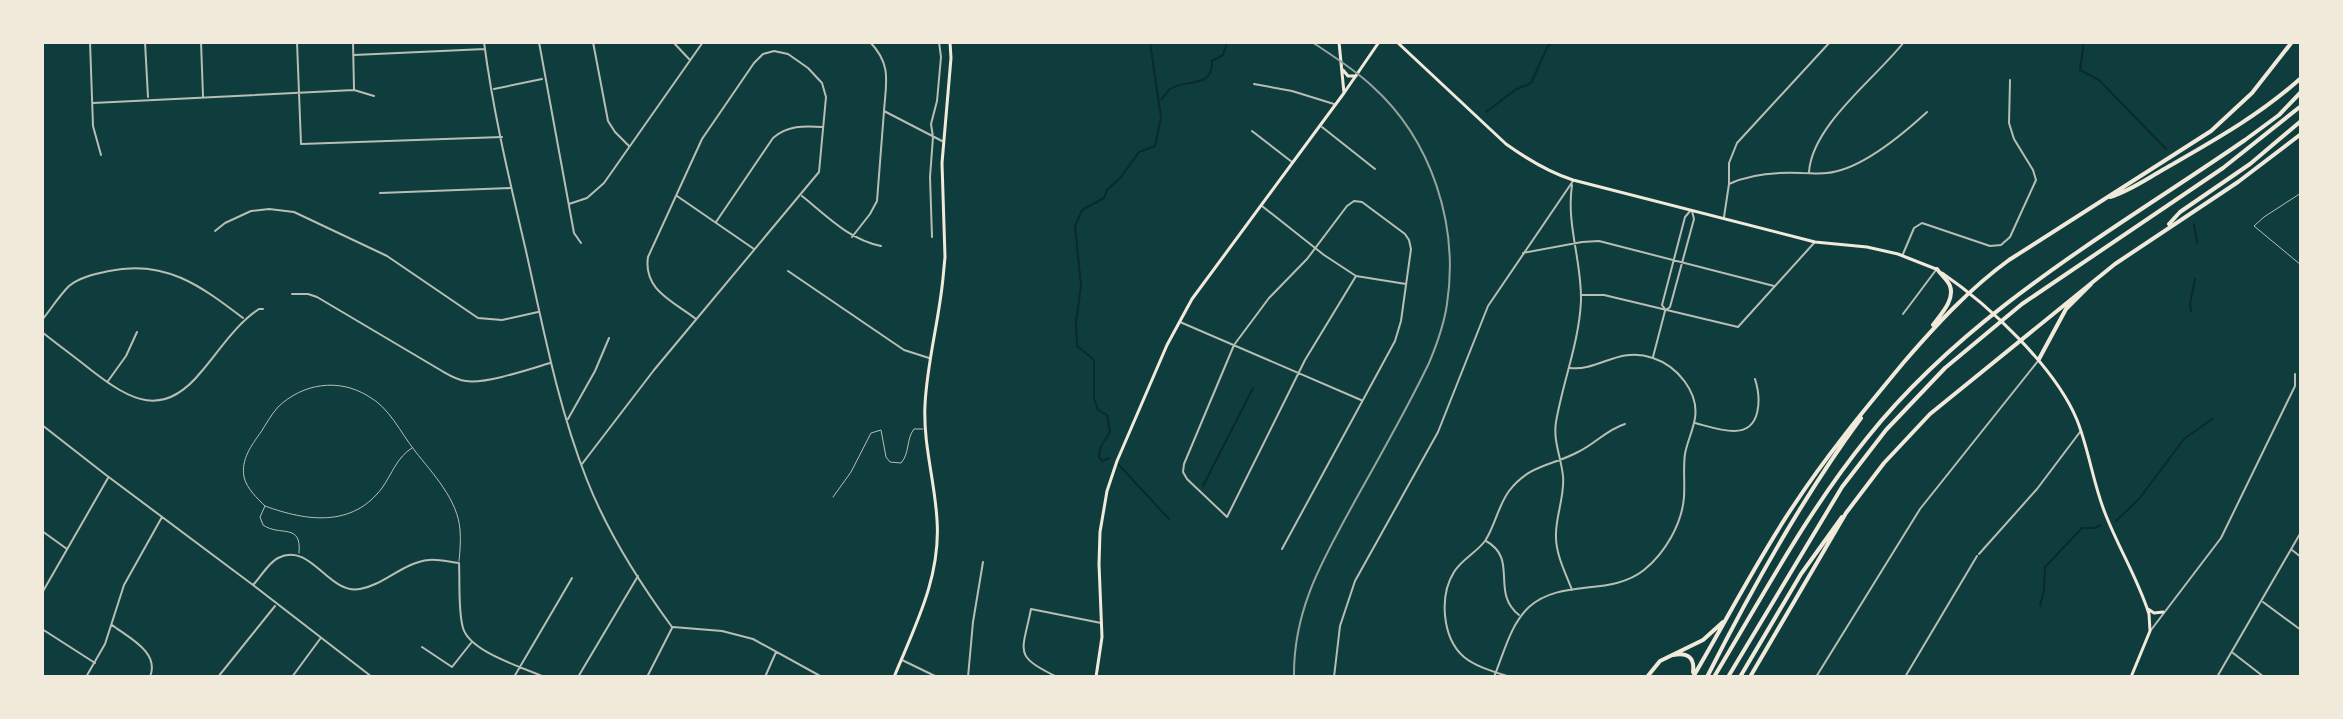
<svg xmlns="http://www.w3.org/2000/svg" width="2343" height="719" viewBox="0 0 2343 719" font-family="'Titillium Web',sans-serif">
	<style>
		.lines { fill: none; stroke-linecap: round; stroke-linejoin: round }
		.stream { stroke: #0a2a2b; stroke-width: 2 }
		.service { stroke: #b8beb3; stroke-width: 1 }
		.minor { stroke: #b8beb3; stroke-width: 2 }
		.secondary { stroke: #f1e9da; stroke-width: 3 }
		.primary { stroke: #f1e9da; stroke-width: 3 }
		.motorway { stroke: #f1e9da; stroke-width: 4 }
		.rail { stroke: #97a49c; stroke-width: 2 }
	</style>
	<rect width="100%" height="100%" fill="#0f3d3e"/>
	<g class="lines">
		<path class="stream" d="M2084,42L2080,70L2099,80L2166,149
			M1161,100C1164,96 1167,92 1170,89C1186,78 1213,90 1212,61L1223,55L1227,42
			M1486,112L1515,90L1531,83L1548,46L1553,42
			M2194,224L2197,243
			M2191,311L2190,304L2195,279
			M1109,458L1102,461L1099,457L1100,448L1110,432L1107,415L1098,410L1094,398V360L1077,346L1076,322L1081,286L1075,226L1082,210L1104,198L1107,190L1121,177L1139,152L1155,146L1161,118L1150,42
			M1119,465L1169,519
			M1203,486L1253,388
			M2116,521L2139,499L2184,439L2212,419
			M2040,606L2044,590L2045,567L2082,528H2094L2101,525"/>
		<path class="service" d="M2301,193L2264,217L2254,226L2301,265
			M833,497L851,472L871,433L881,430L886,457L890,462L901,463C910,453 906,439 914,429H923
			M265,506C257,498 247,489 244,477C241,459 251,446 261,432C266,424 271,415 278,407C303,383 339,378 368,396C390,408 400,432 415,451C433,474 458,500 460,530C461,540 460,551 459,561
			M299,553C302,522 280,537 263,525L260,517L265,506C306,521 352,528 382,488C392,474 397,457 412,448"/>
		<path class="minor" d="M90,42L93,126L101,155
			M145,42L148,97
			M201,42L203,96
			M297,42L301,144L502,137
			M353,42L354,89
			M484,42C493,112 510,182 526,251C543,327 558,407 587,480C607,531 639,582 672,627
			M539,42L574,233L581,243
			M593,42L608,121L615,132L629,146
			M673,42L689,59
			M870,42C892,65 886,82 884,111L942,141
			M354,55L485,49
			M1254,84L1292,91L1334,104
			M494,89L542,79
			M93,103L354,90L374,96
			M1322,127L1375,169
			M1252,131L1292,162
			M1809,172C1812,125 1876,78 1904,42
			M1729,184C1750,174 1779,172 1802,173C1810,173 1819,174 1827,173C1861,170 1902,135 1927,112
			M380,193L511,188
			M677,196L754,249
			M802,196C827,216 848,239 881,246
			M569,204L587,198L604,183L703,42
			M1262,206L1324,255L1356,276L1406,284
			M1724,217L1729,184V163L1737,143L1830,42
			M716,222L773,138C788,125 804,126 823,127
			M215,231L225,223L251,211L269,209L294,212L387,256L478,318L502,320L538,312
			M852,237L870,214L877,201L884,111
			M932,237L930,177L933,137L931,124L937,101L941,57L939,42
			M1523,253L1582,242L1599,241L1774,286
			M1903,254L1914,228L1922,223L1990,246L2001,245L2010,237L2036,180L2033,170L2014,139L2009,123L2010,80
			M788,271L904,350L929,358
			M292,294H308L317,297L442,371C449,375 457,380 466,381C486,384 530,369 550,363
			M1582,295H1604L1738,327L1814,243
			M1665,309L1662,305L1685,217L1691,210
			M1903,314L1936,270
			M42,320C51,309 59,296 69,286C80,277 95,274 109,271C165,259 201,286 243,318
			M1180,322L1361,400
			M42,332C58,345 75,357 91,370C131,401 163,419 201,372C219,351 236,324 259,309H263
			M1653,357L1665,311L1670,307L1694,219L1692,211
			M108,381L126,356L137,332
			M568,419L595,371L609,338
			M1695,423C1707,426 1721,431 1734,431C1762,431 1761,398 1755,379
			M42,425L106,475L253,585C261,577 268,563 278,558C311,541 328,595 360,589C384,585 404,562 429,560C439,559 449,562 459,563C460,582 458,611 463,628C470,652 522,667 544,677
			M582,464L654,370L819,172L826,97L822,83L808,68L788,54L774,51L763,54L754,63L702,139L648,257C643,290 673,301 696,319
			M42,531L67,549
			M1486,541C1519,559 1490,592 1519,615
			M1282,549L1395,341L1401,321L1411,249L1409,240L1405,234L1362,202L1354,201L1347,206L1307,259L1269,298L1234,345L1184,464L1183,472L1187,479L1227,517L1305,360L1356,276
			M2292,550L2301,557
			M1979,554L2037,489L2080,432
			M253,585L372,677
			M1572,590C1566,574 1556,555 1556,537C1555,517 1565,497 1563,476C1561,457 1553,441 1556,422C1563,381 1579,343 1581,301C1582,261 1566,225 1572,185
			M42,593L108,478
			M2263,602L2301,630
			M112,625C129,638 160,652 150,677
			M673,627L722,631L753,639L822,677
			M42,629L95,663
			M2151,630L2221,538L2295,386V374
			M422,647L452,667L471,643
			M2233,653L2264,677
			M902,660L937,677
			M86,677L105,644L124,585L162,517
			M218,677L275,606
			M292,677L320,639
			M514,677L572,578
			M578,677L638,576
			M647,677L672,628
			M765,677L776,652
			M968,677L973,622L983,562
			M1057,677C1013,655 1022,654 1031,609L1101,623
			M1334,677L1340,626L1355,581L1438,432L1488,306L1573,181
			M1494,677C1504,653 1510,625 1529,607C1561,578 1610,597 1644,570C1665,553 1682,524 1684,497C1685,482 1683,468 1685,454C1687,442 1693,431 1695,418C1699,392 1677,366 1653,358C1618,346 1600,371 1570,368
			M1510,677C1495,672 1476,667 1464,657C1442,638 1439,596 1454,572C1462,559 1476,553 1485,541C1495,526 1498,506 1509,491C1530,464 1552,466 1578,452C1595,444 1606,430 1625,424
			M1816,677L1920,509L2038,361
			M1905,677L1977,556
			M2217,677L2301,532"/>
		<path class="secondary" d="M1397,42L1506,144C1527,159 1548,172 1573,180L1815,242L1867,247L1898,254L1936,269
			M1343,70L1348,76H1356
			M1344,93L1379,42
			M1942,273C1989,305 2055,367 2077,420C2089,450 2093,483 2105,513C2118,547 2138,579 2149,614L2150,631L2131,677
			M2148,609L2154,613L2163,612
			M1096,677L1102,637L1099,564L1100,532L1107,491L1117,461L1167,345L1192,299L1344,93L1339,42"/>
		<path class="primary" d="M894,677C915,626 941,577 937,520C935,482 923,444 925,405C927,362 939,321 943,278L945,257L942,163L951,58L950,42"/>
		<path class="motorway" d="M2110,197C2130,191 2148,178 2166,168C2213,141 2260,115 2301,78
			M2169,224L2180,212L2250,164L2301,121
			M1933,325C1941,314 1955,300 1950,286C1948,280 1941,275 1937,269
			M2039,359L2066,309L2091,284
			M1673,655C1687,652 1695,657 1693,672
			M1647,677L1660,661L1703,640L1723,622
			M1693,677C1726,621 1756,562 1792,508C1826,456 1865,409 1904,362C1936,325 1969,289 2009,260L2211,131L2252,93L2292,42
			M1707,677C1752,588 1802,498 1861,418
			M1714,677C1763,596 1807,512 1867,438C1969,310 2113,231 2245,140L2279,115L2301,92
			M1728,677L1842,487L1886,430L1945,368L2022,304L2223,168L2301,106
			M1740,677L1801,574L1842,517
			M1750,677L1846,513L1884,463L1930,414L2115,264L2238,182L2301,134"/>
		<path class="rail" d="M1294,677C1293,608 1324,558 1356,499C1381,454 1407,409 1429,363C1437,344 1444,325 1447,304C1459,225 1432,140 1372,86C1354,69 1333,56 1312,42"/>
	</g>
	<rect width="2343" height="719" fill="none" stroke="#f1e9da" stroke-width="88"/>
</svg>
